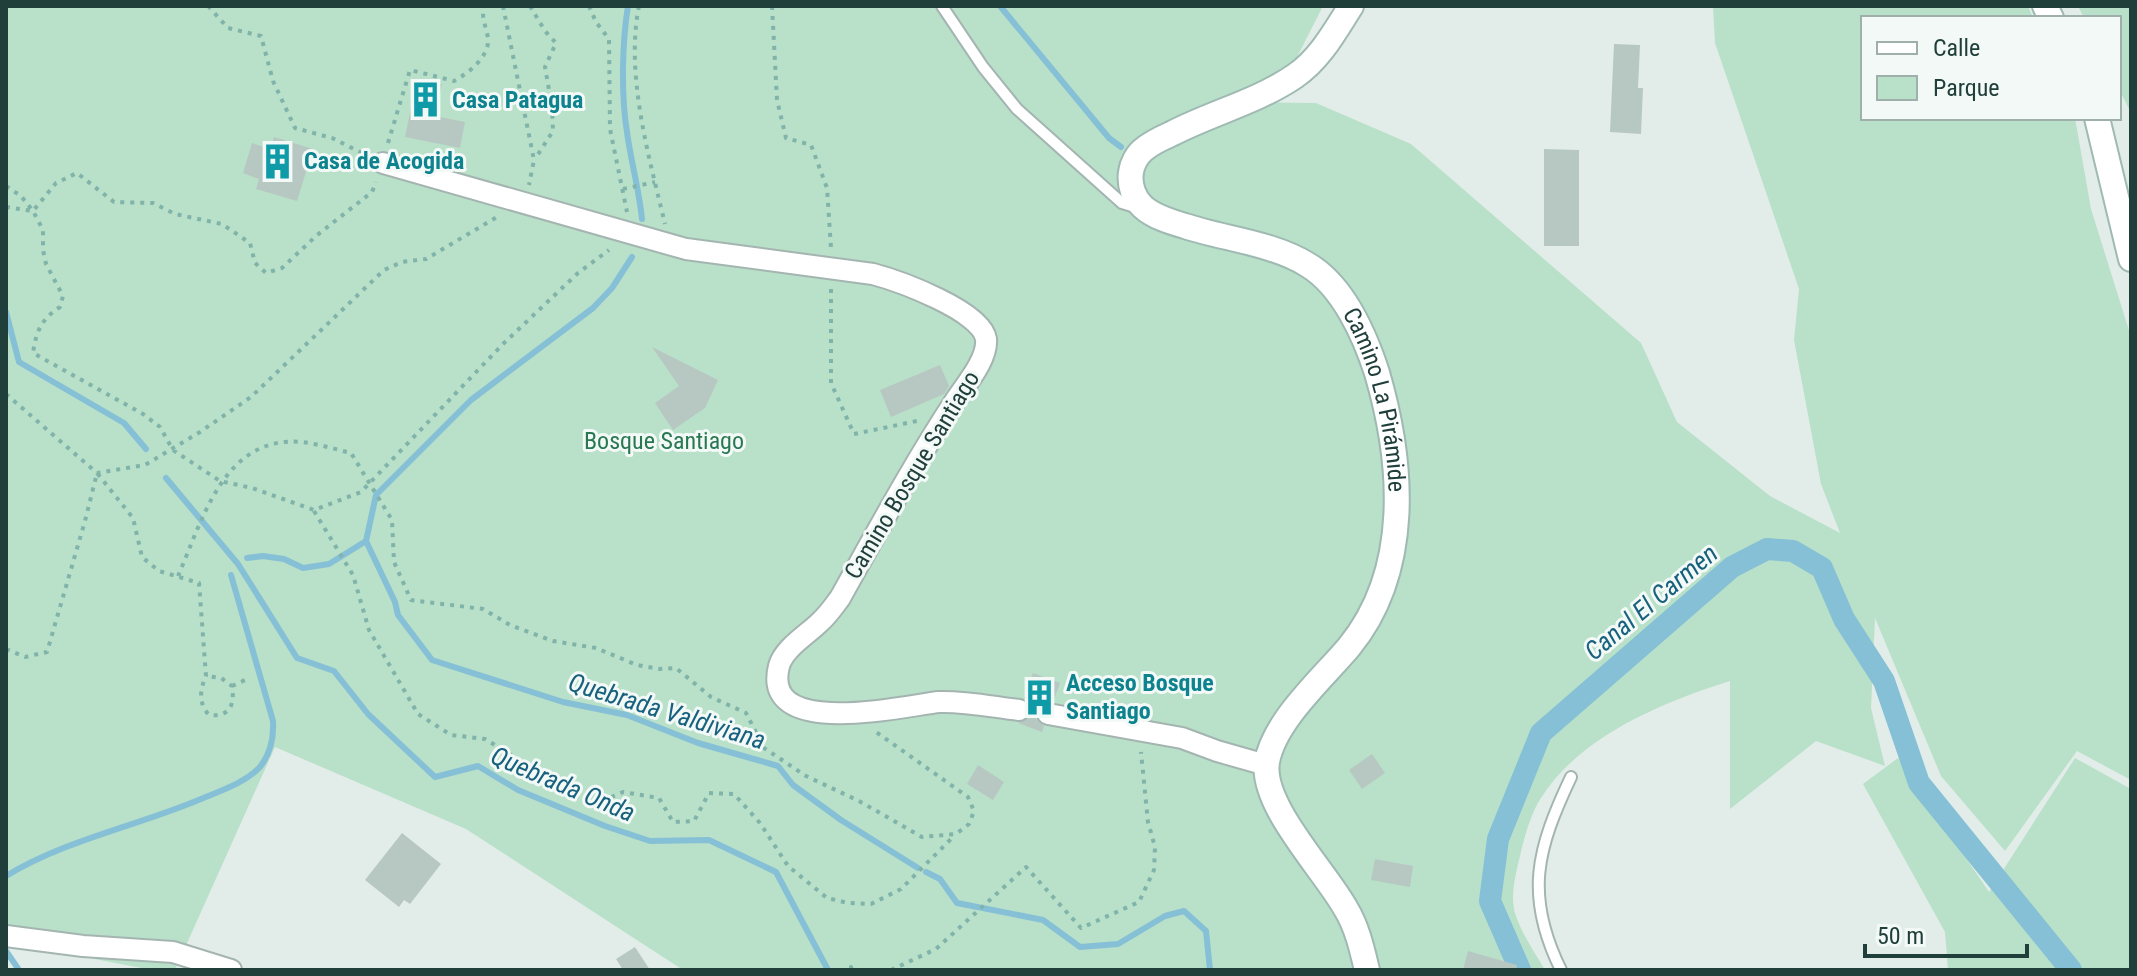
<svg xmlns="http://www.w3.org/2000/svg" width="2137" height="976" viewBox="0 0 2137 976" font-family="'Roboto Condensed',sans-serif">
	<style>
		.green { fill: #b9e0c8 }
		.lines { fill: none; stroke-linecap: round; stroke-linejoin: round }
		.stream { stroke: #86c0d6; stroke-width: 6 }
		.canal { stroke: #86c0d6; stroke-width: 22 }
		.building { fill: #b7c8c3 }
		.lane-casing { stroke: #a4b5b1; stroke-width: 14 }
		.street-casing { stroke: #a4b5b1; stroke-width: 24 }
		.secondary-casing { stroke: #9fb9b3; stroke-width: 28 }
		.path { stroke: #80b3a9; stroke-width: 4; stroke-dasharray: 4 6; stroke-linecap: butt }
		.lane { stroke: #fff; stroke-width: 10 }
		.street { stroke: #fff; stroke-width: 20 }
		.secondary { stroke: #fff; stroke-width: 24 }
		.labels { text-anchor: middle; stroke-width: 6; stroke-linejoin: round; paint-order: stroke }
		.culture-label { font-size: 24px; font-weight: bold; fill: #0d838f; stroke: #f3f9f7; text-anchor: start }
		.street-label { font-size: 24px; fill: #203f3b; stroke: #f3f9f7 }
		.park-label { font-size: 24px; fill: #287951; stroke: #f3f9f7 }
		.water-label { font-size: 26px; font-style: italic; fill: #17617f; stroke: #f3f9f7 }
	</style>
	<rect width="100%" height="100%" fill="#e2ede9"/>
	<path class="green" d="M6,6H1323L1293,65L1216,102L1316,103L1411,144L1641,343L1677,422L1770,496L1840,533L1821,484L1794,340L1799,289L1715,43L1713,6H2028L2033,18H1863V118H2075L2091,209L2131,337V780L2077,751L2005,851L1941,776L1875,618L1871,708L1885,766L1816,741L1730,809V681C1663,702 1580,736 1541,798C1531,813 1524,838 1520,856C1516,873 1509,898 1516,916C1522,934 1535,953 1545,970H683L466,829L275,747L175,970H152L6,942Z
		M2078,6H2131V113L2119,89V18H2084Z
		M1898,758L1989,892L2075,758L2131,789V970H1948L1945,932L1863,784Z"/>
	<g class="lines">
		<path class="stream" d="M628,6C622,43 621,95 627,132C631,162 639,189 642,219
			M1000,6L1109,138L1121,147
			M632,257L612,288L593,308L471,400L376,495L366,541L395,602L398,615L432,660L563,702L627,715L698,743L778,766L793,785L841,820L918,868
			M6,312L19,362L124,423L146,449
			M166,478L238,564L297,658L334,671L368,714L435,777L478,766L518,790L605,826L650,841L709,840L776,872L828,970
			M247,558L263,556L284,559L303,568L329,564L366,541
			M926,872L940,879L957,903L1043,920L1080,947L1118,944L1165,916L1184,911L1206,931L1210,970
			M6,876C65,840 137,826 201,799C220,791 245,783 260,767C271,753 274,738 273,721L231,575
			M6,951L19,970"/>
		<path class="canal" d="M1520,970L1490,901L1498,839L1541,733L1732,567L1767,549L1793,551L1822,568L1844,619L1884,681L1919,783L2071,970"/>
	</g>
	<path class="building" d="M1614,44L1640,45L1638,88H1643L1641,134L1610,132Z
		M417,79L442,84L435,116L465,122L460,148L405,137Z
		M274,137L313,149L297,201L256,189L259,179L243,173L252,143L270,149Z
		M1544,149L1579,150V246H1544Z
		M652,347L718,380L705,408L673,430L655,403L679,386Z
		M940,365L949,386L944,394L891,417L880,390Z
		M1033,673L1060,683L1053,702H1043L1035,711L1036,719L1044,726L1042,732L1018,723L1029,718L1032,712L1031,704L1024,698Z
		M1372,754L1385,773L1362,789L1349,770Z
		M978,765L1004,782L993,800L967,784Z
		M402,833L441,864L410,904L404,900L399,907L365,880Z
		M1375,859L1413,866L1410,887L1371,880Z
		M635,947L650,970H623L616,959Z
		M1468,951L1517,965L1516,970H1463Z"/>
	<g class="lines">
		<defs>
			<path id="lane" d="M942,6L983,67L1017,109L1122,203L1135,207
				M1561,970C1524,895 1537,849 1571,777"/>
			<path id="street" d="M383,163L686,249L873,274C899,281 982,311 986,339C988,358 968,382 957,398C914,463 878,530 840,598C834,606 828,615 820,622C807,635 784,648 779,666C760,741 907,705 939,702C965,701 993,707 1019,710
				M1048,714L1182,738L1217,751L1266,765
				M6,936L83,946L173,952L231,970"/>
			<g id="secondary">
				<path id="s1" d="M1351,6C1335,31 1320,59 1295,76C1257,102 1211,113 1171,134C1162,138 1151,143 1143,150C1137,155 1132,164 1131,172C1129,185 1134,199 1143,207C1154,217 1171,222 1185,226C1224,239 1273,243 1308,265C1343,286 1365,336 1377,373C1403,462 1412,570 1349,647C1323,678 1274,721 1267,762C1260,805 1326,872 1346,909C1357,927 1362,949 1367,970"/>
				<path d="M2045,6L2051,18"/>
				<path d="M2097,118L2131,259"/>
			</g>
		</defs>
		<use href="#lane" class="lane-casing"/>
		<use href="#street" class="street-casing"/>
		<use href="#secondary" class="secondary-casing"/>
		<path class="path" d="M208,6L228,28L261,36L273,81L295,128L332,138L366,155
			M503,6L534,160L529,185
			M530,6L545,31L556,43L545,67L552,107L553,131L535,159
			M589,6L596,22L609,39L610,129L627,212
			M639,6C625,74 649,157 665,224
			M772,6L777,100L786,138L811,145L827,188L831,248
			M388,143L410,70L454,81C469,73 490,56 488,38C486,26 481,18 484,6
			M6,186L21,196L33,211L56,183L77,173L114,202L153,203L175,214L222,224L250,243L255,263L266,273L282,268L316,236L372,192L376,182
			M623,189L655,182
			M6,207L33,211L43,230V250L46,264L63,296L60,307C41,319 36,332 33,353L143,414L160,427L173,450L220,481L252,488L314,510L361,492L503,344L578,273L609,250
			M831,289V383L854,434L917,421
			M6,394L97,473L145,465L200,432L251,397L384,270L402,262L426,259L497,217
			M314,511L353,575L369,630L418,714L451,735L485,739L526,764L556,789L593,805L623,792L659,798L673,822L694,821L709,793L734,794L760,823L788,866L827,898L848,903L871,904L901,889L954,836
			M178,576C203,519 224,435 302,442C318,444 335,449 351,453L392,520L394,562L411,600L483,609L510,625L553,641L596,648L637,665L660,669L676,668L711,697L746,713L764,748L806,776L859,801L922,837L956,834L969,824L974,811L968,797L876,732
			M6,649L25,657L47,652L85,521L97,473L133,518L142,557L159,571L199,583L206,676C200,689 198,703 209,715C230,717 235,705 232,686L221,678L206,676
			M232,686L245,680
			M852,970L851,967L856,970
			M891,970L936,949L1026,867L1081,928L1139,902L1154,870L1155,847L1148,822L1141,752"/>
		<use href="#lane" class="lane"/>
		<use href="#street" class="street"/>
		<use href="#secondary" class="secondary"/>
	</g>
	<defs>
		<symbol id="building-bare" viewBox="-9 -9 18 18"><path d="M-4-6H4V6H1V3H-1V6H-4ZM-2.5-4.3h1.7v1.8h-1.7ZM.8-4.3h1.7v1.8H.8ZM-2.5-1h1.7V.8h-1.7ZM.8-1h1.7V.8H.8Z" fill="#0f9aa8" stroke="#f3f9f7" stroke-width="2.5" paint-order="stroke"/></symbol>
	</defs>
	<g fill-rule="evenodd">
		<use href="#building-bare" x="400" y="74" width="51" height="51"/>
		<use href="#building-bare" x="252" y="136" width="51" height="51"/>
		<use href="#building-bare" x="1014" y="672" width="51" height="51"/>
	</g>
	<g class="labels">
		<g class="culture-label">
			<text x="452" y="108">Casa Patagua</text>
			<text x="304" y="169">Casa de Acogida</text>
			<text x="1066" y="691">Acceso Bosque<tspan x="1066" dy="28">Santiago</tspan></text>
		</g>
		<g class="street-label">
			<text dy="8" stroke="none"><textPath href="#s1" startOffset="656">Camino La Pirámide</textPath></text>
			<text transform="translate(912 475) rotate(-59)" y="8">Camino Bosque Santiago</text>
		</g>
		<g class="park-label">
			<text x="664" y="449">Bosque Santiago</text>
		</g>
		<g class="water-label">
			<text transform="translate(1651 602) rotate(-40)" y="9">Canal El Carmen</text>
			<text transform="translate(667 711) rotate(17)" y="9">Quebrada Valdiviana</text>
			<text transform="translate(563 784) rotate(23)" y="9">Quebrada Onda</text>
		</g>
	</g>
	<rect width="2137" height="976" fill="none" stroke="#203f3b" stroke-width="16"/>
	<rect x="1861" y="16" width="260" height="104" fill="#f3f9f7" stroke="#9fafac" stroke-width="2"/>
	<rect x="1877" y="42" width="40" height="12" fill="#ffffff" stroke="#9fafac" stroke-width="2"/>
	<text x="1933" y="56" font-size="24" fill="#203f3b">Calle</text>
	<rect x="1877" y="76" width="40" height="24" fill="#b9e0c8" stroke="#9fafac" stroke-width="2"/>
	<text x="1933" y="96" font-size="24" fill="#203f3b">Parque</text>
	<path d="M1865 944v12h162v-12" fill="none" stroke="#203f3b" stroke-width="4"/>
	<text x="1877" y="944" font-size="24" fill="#203f3b" stroke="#f3f9f7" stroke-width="6" paint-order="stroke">50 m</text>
</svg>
